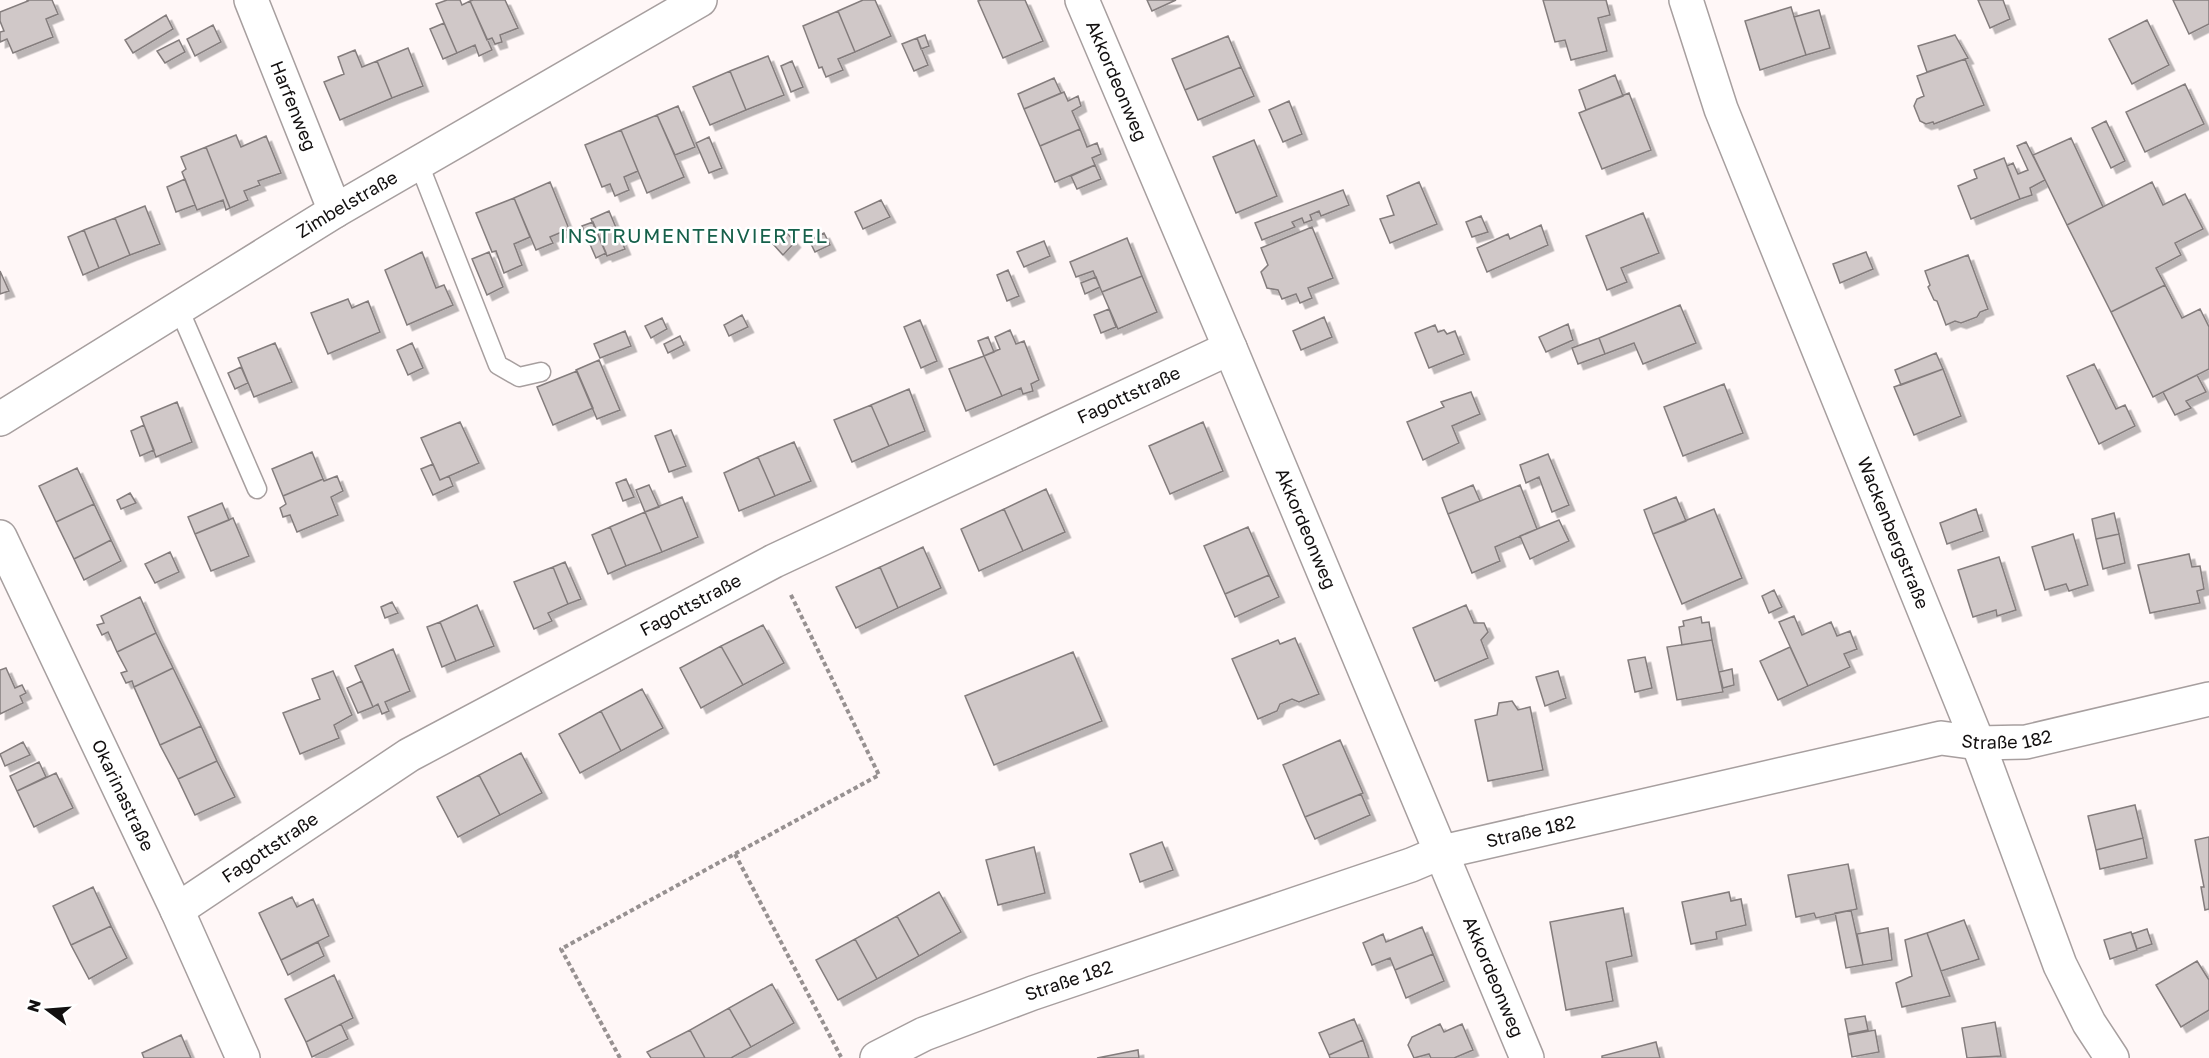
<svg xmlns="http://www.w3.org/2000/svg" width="2209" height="1058" viewBox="0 0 2209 1058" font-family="'Golos Text',sans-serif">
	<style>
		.building { fill: #d0c8c8; stroke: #847d7d; stroke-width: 1.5; filter: url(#shadow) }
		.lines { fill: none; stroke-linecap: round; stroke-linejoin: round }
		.lane-casing { stroke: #a79f9f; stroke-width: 21 }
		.street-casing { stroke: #a79f9f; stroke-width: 36 }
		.path { stroke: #979191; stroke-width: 4; stroke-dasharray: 4.5 3; stroke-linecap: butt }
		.lane { stroke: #fff; stroke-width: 18 }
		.street { stroke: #fff; stroke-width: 33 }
		.labels { text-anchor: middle; stroke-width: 5; stroke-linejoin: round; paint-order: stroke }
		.street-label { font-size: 18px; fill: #120f0f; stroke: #fff }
		.neighbourhood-label { font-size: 20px; letter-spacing: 1.5px; fill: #16604a; stroke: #fff }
	</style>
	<defs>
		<filter id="shadow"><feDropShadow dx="5.5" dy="5.5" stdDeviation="0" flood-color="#0004"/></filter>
	</defs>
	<rect width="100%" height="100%" fill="#fff7f7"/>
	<path class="building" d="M27,0H52L58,14L46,19L53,37L13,53L7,39L0,42V32L4,31L0,21V12L28,1Z
		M447,0H460L462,5L470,1L492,50L479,56L475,45L457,53L436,4Z
		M473,0H505L518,28L500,35L502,42L495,44L492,38L487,40L470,1Z
		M863,0H875L891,36L855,52L838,11Z
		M981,0H1025L1043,41L1003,58L978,1Z
		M1147,0H1176L1152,11Z
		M1543,0H1606L1610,15L1598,18L1607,51L1571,60L1565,40L1555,42Z
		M1978,0H2003L2010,19L1990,28Z
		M2173,0H2209V24L2189,34Z
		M1791,7L1806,55L1760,70L1745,21Z
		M1819,10L1830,48L1806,55L1794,17Z
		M838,11L855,52L838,59L843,70L826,77L822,67L819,68L803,26Z
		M166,15L173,29L133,53L125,40Z
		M2147,20L2169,65L2132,84L2109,39Z
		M444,23L457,53L443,59L430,29Z
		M213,25L221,42L195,56L187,39Z
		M925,35L929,46L921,49L917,38Z
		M1955,35L1968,58L1927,72L1918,46Z
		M1228,36L1241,67L1185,90L1172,59Z
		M917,38L928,65L914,71L902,44Z
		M179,40L185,52L165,63L157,51Z
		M408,48L423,86L392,98L377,61Z
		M355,50L362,67L377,61L392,98L340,120L324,82L344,74L338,57Z
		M768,56L784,95L746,110L730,71Z
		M1965,59L1984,105L1934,124L1933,122L1926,124L1920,121L1914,106L1917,99L1924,96L1917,76Z
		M792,61L803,87L791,92L781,66Z
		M1241,67L1254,96L1198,120L1185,90Z
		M730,71L746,110L710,125L693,87Z
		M1615,75L1623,96L1586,110L1579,90Z
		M1054,78L1061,93L1024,109L1018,94Z
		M2185,84L2204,124L2145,152L2126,112Z
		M1064,92L1068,101L1078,96L1081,106L1072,111L1080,129L1040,146L1024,109Z
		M1629,93L1651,150L1602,169L1579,113Z
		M1289,101L1302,134L1283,142L1269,110Z
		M678,106L695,147L675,155L657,115Z
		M657,115L684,177L647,193L621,130Z
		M2106,121L2125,161L2111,168L2092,128Z
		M1080,129L1087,147L1097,143L1101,154L1092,158L1095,165L1055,182L1040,146Z
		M621,130L638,171L624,177L629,190L615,196L610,184L602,187L585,145Z
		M236,135L241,147L266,136L281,173L258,181L260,185L244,191L248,200L230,208L206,147Z
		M709,137L722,168L709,173L696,143Z
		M2071,138L2103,207L2067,225L2033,155Z
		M1254,140L1277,196L1236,213L1213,157Z
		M2026,142L2045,180L2030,188L2032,195L2020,199L2007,166L2013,163L2018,174L2028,170L2017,146Z
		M206,147L230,208L226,210L223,200L197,210L182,172L186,169L181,157Z
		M2004,158L2020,199L1971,219L1958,186L1977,178L1974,170Z
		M1095,165L1101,179L1077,189L1071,176Z
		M185,179L195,205L176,212L167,187Z
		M550,182L569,229L550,237L553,243L536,250L514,198Z
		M1419,182L1437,224L1390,243L1380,219L1394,215L1387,196Z
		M2152,182L2163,205L2185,194L2203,229L2175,243L2181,255L2156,268L2165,285L2111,312L2067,225Z
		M1343,190L1349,205L1321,216L1319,211L1310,215L1312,220L1304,223L1302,218L1292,222L1295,227L1262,240L1255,223Z
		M514,198L530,237L514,244L522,265L504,273L496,251L492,252L476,213Z
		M881,200L890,217L863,229L855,212Z
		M145,206L160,244L130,255L115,218Z
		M609,211L625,249L607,256L591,219Z
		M1643,213L1659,253L1621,268L1627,282L1607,290L1586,236Z
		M1481,216L1488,232L1472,237L1466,222Z
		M115,218L130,255L99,268L84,230Z
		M593,222L606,253L596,258L582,226Z
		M1541,225L1548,245L1487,272L1477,248L1508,234L1510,239Z
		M1312,227L1333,278L1308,288L1312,298L1300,303L1296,294L1282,299L1278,290L1267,288L1261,272L1268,265L1261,248Z
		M84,230L99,268L83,275L68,237Z
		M785,231L795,242L783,255L773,244Z
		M824,233L830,245L815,252L809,240Z
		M1127,238L1142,276L1102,292L1093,271L1076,277L1070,262Z
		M1044,241L1050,256L1024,267L1017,252Z
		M422,252L436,288L444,285L453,305L407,325L385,270Z
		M489,252L503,287L487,295L472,259Z
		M1866,252L1873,269L1840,283L1833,264Z
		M1968,255L1988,309L1980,312L1977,317L1961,323L1955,321L1946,325L1937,301L1934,300L1928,287L1930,285L1925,271Z
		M1008,270L1019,296L1007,301L997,275Z
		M0,271L9,291L0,294Z
		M1142,276L1157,312L1118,329L1102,292Z
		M1096,277L1100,287L1085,294L1081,283Z
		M2165,285L2182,318L2200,309L2209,327V369L2153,397L2111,312Z
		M348,299L352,308L368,301L380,332L328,354L311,313Z
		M1680,305L1696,343L1643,364L1634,343L1605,354L1599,338Z
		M1109,309L1116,327L1101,333L1094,315Z
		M742,315L748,327L729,336L724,325Z
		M1324,317L1332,337L1301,350L1293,331Z
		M662,318L667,329L651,338L645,326Z
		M920,320L937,361L921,368L904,327Z
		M1568,324L1573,340L1546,352L1539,337Z
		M1435,325L1438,332L1444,330L1447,334L1455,331L1464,354L1429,368L1415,333Z
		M1010,330L1016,344L1024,341L1039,380L1031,384L1033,391L1023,394L1021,388L1002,396L984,356L1000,349L995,337Z
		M625,331L631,346L600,358L594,344Z
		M680,336L684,345L668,353L664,344Z
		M988,337L994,352L984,356L978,341Z
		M1599,338L1605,354L1578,364L1572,348Z
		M275,343L292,382L254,397L238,358Z
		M412,343L423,368L408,375L397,350Z
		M1936,353L1943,369L1901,385L1895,370Z
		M984,356L1002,396L966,411L949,369Z
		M599,360L620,410L597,419L576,370Z
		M2094,364L2116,409L2125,405L2135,426L2099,444L2067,376Z
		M241,367L248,383L235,389L228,373Z
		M1943,369L1961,416L1914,435L1894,387Z
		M577,371L593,408L553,425L537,387Z
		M2197,375L2206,392L2186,401L2191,408L2175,415L2163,392Z
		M1724,384L1743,433L1683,456L1664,407Z
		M909,389L925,431L889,446L871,405Z
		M1471,392L1480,414L1452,426L1459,443L1423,460L1407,422L1444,407L1441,402Z
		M177,402L192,442L156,457L141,417Z
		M871,405L889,446L852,462L834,420Z
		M460,422L479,463L440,480L421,438Z
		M1203,422L1223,471L1170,494L1149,446Z
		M144,425L154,450L140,456L131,431Z
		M671,430L686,466L669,472L655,436Z
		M794,442L811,481L775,496L758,457Z
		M312,452L323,479L283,496L272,469Z
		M1548,454L1569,505L1552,512L1539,477L1526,483L1520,465Z
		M758,457L775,496L739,511L724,473Z
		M433,464L440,480L449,476L453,486L433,495L421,469Z
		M77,468L94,504L56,522L39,486Z
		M337,476L343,491L331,497L338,515L297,532L290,515L283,517L280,508L286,504L283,496L323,479L324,481Z
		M626,479L634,497L623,501L616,483Z
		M649,485L659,507L645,512L636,490Z
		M1473,485L1480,501L1448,514L1442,498Z
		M1520,485L1537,529L1495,547L1500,561L1472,573L1448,514Z
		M1046,489L1065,532L1023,551L1004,509Z
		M130,493L136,503L121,509L117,500Z
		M682,497L698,537L662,552L645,512Z
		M1676,497L1686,521L1653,534L1644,510Z
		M222,503L229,520L195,534L188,517Z
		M94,504L111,540L74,559L56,522Z
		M1004,509L1023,551L979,571L961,529Z
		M1714,509L1742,578L1682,604L1653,534Z
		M1976,509L1983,531L1947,544L1940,523Z
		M645,512L662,552L626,566L610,527Z
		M2114,513L2119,534L2096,539L2092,519Z
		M233,518L249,556L211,571L195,534Z
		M1559,520L1569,541L1530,559L1520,536Z
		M610,527L626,566L608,574L592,535Z
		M1248,527L1269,575L1225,594L1204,546Z
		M2073,534L2088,585L2069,591L2066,584L2045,590L2032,547Z
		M2119,534L2125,563L2103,569L2096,539Z
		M111,540L121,561L84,580L74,559Z
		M923,547L941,588L898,608L880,567Z
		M170,552L179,572L155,583L145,564Z
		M2189,554L2192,567L2200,566L2204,589L2197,591L2200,603L2150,613L2138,565Z
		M1999,557L2016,610L1997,616L1996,610L1973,617L1958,570Z
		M565,562L581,599L568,604L553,567Z
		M553,567L568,604L548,613L552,621L534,629L514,582Z
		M880,567L898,608L856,628L836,587Z
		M1269,575L1279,597L1235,617L1225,594Z
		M1774,590L1782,607L1769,613L1762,596Z
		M140,597L156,633L117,652L108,632L102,635L97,625L104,623L101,616Z
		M392,602L398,613L385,618L381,607Z
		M477,605L494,646L456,661L440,622Z
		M1466,605L1474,623H1484L1488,632L1481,640L1488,658L1435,681L1413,628Z
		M1794,616L1802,635L1831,622L1837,636L1850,631L1857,649L1844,654L1850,667L1808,686L1779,622Z
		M1701,617L1702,623L1709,622L1712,640L1682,645L1679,627L1684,626L1683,621Z
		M440,622L456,661L442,667L427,627Z
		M763,625L784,663L743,685L721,646Z
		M156,633L173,668L134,687L132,681L126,683L121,673L127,671L117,652Z
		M1295,638L1319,694L1299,702L1292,699L1280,704L1277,711L1258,719L1232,659L1278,640L1280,644Z
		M1712,640L1723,692L1677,700L1667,647Z
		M721,646L743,685L701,708L680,668Z
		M1790,647L1808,686L1778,700L1760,661Z
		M393,649L410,691L385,702L389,711L382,714L378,704L373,707L355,666Z
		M1073,652L1102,721L994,765L965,696Z
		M1645,657L1652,688L1635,692L1628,660Z
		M6,668L15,688L22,685L26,693L20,696L23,703L0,714V670Z
		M173,668L201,726L160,745L134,687Z
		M1732,669L1734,685L1723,688L1719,672Z
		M333,671L352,715L334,725L339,738L300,754L283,713L320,699L312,679Z
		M1558,671L1566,698L1545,706L1536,677Z
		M362,681L373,707L358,713L347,688Z
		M642,689L663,728L621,751L601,711Z
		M1512,701L1518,710L1530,707L1543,770L1488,781L1475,720L1497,715L1499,703Z
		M601,711L621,751L580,773L559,734Z
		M201,726L217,761L178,779L160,745Z
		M1340,740L1363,793L1305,817L1283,765Z
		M23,742L30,755L5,766L0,754Z
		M521,753L542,793L500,815L479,775Z
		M217,761L235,797L195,815L178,779Z
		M39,762L46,777L17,791L10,776Z
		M56,773L73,808L34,827L17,791Z
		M479,775L500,815L458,837L437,797Z
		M1361,794L1370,815L1315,839L1305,817Z
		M2135,805L2143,838L2096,850L2088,816Z
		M2209,837V909L2205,910L2201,887H2204L2195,840Z
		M2143,838L2147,858L2100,869L2096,850Z
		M1162,842L1173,870L1140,882L1130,854Z
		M1034,847L1045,893L998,905L986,860Z
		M1848,864L1857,909L1816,918L1814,913L1796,917L1788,875Z
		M93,887L111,926L71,945L53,906Z
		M939,892L961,932L919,956L897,916Z
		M1729,892L1731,901L1741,899L1746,925L1716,932L1717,939L1691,944L1682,902Z
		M292,897L297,907L313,899L329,936L281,960L259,913Z
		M1623,908L1632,956L1606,962L1613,1001L1566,1010L1550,922Z
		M1851,910L1863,965L1846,968L1835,913Z
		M897,916L919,956L877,979L855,939Z
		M1964,920L1979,959L1941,971L1927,933Z
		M111,926L127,958L89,979L71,945Z
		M1422,927L1433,954L1395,970L1390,958L1372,965L1363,943L1383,934L1386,942Z
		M1888,928L1892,960L1863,965L1857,934Z
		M2147,929L2152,944L2137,949L2132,934Z
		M2131,932L2137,950L2110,959L2104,940Z
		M1927,933L1950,996L1902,1007L1896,983L1912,976L1905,940Z
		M855,939L877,979L838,1000L816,960Z
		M318,942L324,956L288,975L281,960Z
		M1433,954L1444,981L1406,998L1395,970Z
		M2197,961L2209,980V1010L2181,1027L2156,985Z
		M334,975L353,1018L306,1042L285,999Z
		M772,984L794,1023L751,1047L729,1008Z
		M729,1008L751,1047L731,1058H705L690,1030Z
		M1865,1016L1868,1030L1848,1034L1845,1019Z
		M1354,1019L1363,1040L1329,1055L1319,1033Z
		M1995,1022L2001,1056L1967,1058L1962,1028Z
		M341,1024L348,1039L312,1057L306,1042Z
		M1440,1024L1444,1032L1462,1024L1473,1050L1454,1058H1431L1429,1054L1414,1058L1408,1045L1412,1037Z
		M690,1030L705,1058H651L647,1052Z
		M1875,1030L1879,1052L1852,1057L1848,1035Z
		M181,1035L191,1058H144L142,1053Z
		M1363,1040L1369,1058H1330L1329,1055Z
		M1656,1042L1660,1058H1602V1056Z
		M1138,1050L1139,1058H1097Z"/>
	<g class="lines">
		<defs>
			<path id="lane" d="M419,164L498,365L519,377L541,372
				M179,309L257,489"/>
			<g id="street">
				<path id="s1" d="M251,0L335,211"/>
				<path id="s2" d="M1082,0L1230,348L1527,1058"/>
				<path id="s3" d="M1686,0L1721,109L1978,743L2060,965L2089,1023L2112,1058"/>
				<path id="s4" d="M0,419L335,211L700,0"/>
				<path id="s5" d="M0,537L177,910L243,1058"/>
				<path id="s6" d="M177,910L409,755L774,561L1230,348"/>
				<path id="s7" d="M877,1058L924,1034L1033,993L1411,865L1442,852L1941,738L1978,743L2026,742L2209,699"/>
			</g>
		</defs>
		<use href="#lane" class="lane-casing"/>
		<use href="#street" class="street-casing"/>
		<path class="path" d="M735,854L841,1057
			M620,1058L561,949L879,775L790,593"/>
		<use href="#lane" class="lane"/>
		<use href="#street" class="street"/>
	</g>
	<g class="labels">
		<g class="street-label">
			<text dy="6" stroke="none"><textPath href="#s2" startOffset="88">Akkordeonweg</textPath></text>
			<text dy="6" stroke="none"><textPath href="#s1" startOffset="114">Harfenweg</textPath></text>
			<text dy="6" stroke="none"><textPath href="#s4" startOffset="408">Zimbelstraße</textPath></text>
			<text dy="6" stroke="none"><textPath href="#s6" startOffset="1084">Fagottstraße</textPath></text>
			<text dy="6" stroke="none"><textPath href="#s2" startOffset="574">Akkordeonweg</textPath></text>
			<text dy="6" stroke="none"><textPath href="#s3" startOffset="572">Wackenbergstraße</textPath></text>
			<text dy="6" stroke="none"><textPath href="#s6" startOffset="598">Fagottstraße</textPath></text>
			<text dy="6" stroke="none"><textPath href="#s7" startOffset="1180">Straße 182</textPath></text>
			<text dy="6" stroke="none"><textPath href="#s5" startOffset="286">Okarinastraße</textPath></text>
			<text dy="6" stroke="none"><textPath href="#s7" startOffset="693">Straße 182</textPath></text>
			<text dy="6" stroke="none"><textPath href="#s6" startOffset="112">Fagottstraße</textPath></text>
			<text dy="6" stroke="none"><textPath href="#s2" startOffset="1060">Akkordeonweg</textPath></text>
			<text dy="6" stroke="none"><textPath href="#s7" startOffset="207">Straße 182</textPath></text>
		</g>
		<g class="neighbourhood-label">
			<text x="694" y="243">INSTRUMENTENVIERTEL</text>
		</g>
	</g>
	<g transform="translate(48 1010) rotate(286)" stroke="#ffffff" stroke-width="4.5" paint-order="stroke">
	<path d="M0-4.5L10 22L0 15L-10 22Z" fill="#120f0f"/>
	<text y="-9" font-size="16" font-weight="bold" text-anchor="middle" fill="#120f0f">N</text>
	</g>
</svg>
